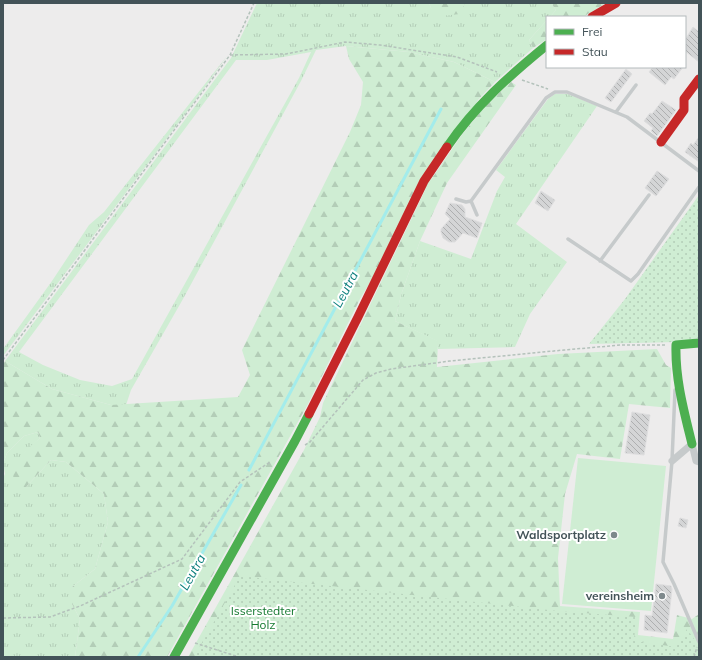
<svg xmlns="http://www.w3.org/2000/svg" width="702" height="660" viewBox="0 0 702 660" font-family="Mulish,sans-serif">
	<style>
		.grass { fill: url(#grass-tufts); fill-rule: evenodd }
		.forest { fill: url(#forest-firs) }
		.park { fill: url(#park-dots) }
		.pitch { fill: #cfedd3 }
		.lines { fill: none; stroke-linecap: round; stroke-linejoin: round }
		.stream { stroke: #a3eceb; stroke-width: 3 }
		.building { fill: url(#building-back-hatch); stroke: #dededf }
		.path { stroke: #b4c2bb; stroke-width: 1.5; stroke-dasharray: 3 2; stroke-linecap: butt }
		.lane { stroke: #c6cacb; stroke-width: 3.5 }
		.street { stroke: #c6cacb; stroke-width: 7 }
		.fast { stroke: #4caf50; stroke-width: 9 }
		.jam { stroke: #c62828; stroke-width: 9 }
		.poi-dot { fill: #7e898c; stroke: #fff; stroke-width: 1.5 }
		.labels { text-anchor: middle; stroke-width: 4; stroke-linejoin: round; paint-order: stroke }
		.poi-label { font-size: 12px; font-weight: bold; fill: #435358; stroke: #fff; text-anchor: end }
		.park-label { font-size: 12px; fill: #157930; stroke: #fff }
		.water-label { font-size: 13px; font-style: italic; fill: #0c7f7d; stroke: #fff }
	</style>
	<defs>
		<pattern id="grass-tufts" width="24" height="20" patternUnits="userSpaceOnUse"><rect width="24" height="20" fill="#cfedd3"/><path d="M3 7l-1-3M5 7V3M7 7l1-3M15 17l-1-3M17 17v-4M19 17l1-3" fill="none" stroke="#b3cdb7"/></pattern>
		<pattern id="forest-firs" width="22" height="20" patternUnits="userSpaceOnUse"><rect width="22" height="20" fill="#cfedd3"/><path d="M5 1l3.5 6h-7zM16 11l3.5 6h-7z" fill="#b3cdb7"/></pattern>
		<pattern id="park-dots" width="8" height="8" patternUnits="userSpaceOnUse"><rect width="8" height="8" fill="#cfedd3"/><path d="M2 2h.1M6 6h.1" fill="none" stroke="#b3cdb7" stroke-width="1.8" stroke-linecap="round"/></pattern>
		<pattern id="building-back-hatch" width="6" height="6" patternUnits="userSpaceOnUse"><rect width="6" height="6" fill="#d4d5d6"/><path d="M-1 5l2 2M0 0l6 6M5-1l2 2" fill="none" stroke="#aeafb0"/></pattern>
	</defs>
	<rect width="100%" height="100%" fill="#edecec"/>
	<path class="grass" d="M257,3H429L431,8L459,14L465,3H551L556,10L550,17H547V20L529,40L533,48L495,82L454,62L409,52L346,46L316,50L301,81L183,299L131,390L126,405H111L52,389L5,361L231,58ZM311,52L299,78L132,379L112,386L80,380L43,365L19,352L236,60H267Z
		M227,56L201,93L3,356V349L52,281L89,225L104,212Z
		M555,94H568L597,106L516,224L567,262L530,314L515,347L438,349L437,341L395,321L401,295L420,241L471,259L497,191L505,177L496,170L548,99Z
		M38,432L40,438L24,453L26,487L51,460L66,462L104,494L108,522L95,569L72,587V604L80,619L75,657H3V478L5,474L3,464L7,453L24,436Z"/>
	<path class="forest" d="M429,3H465L460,14L441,16L431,8Z
		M551,3H606L583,17H550L556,10Z
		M547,20V39L533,48L529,40Z
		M346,46L409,52L454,62L495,82L478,100L360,299L308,404L167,657H75L80,619L72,604V587L95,569L108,522L104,494L66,462L51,460L26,487L20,489C18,486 15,483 14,481C9,463 28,448 40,438L38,432L24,436L7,453L3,464V365L5,361L52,389L111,405L238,397L250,375L242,350L350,132L361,105L363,82L349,59Z
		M511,82L516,85L447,183L420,241L401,295L395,321L438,341L437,367L558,354L657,349L666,365L671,368L670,408L629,404L620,459L577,454L565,494L558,558L560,606L640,612L638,635L673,639L677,615L692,619L699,614V657H188L304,450L320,417L323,403L428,184L461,136L486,105Z"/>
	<path class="park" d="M699,195V338L678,342L589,344L625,299Z
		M240,576L558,611L636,617L634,641L676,647L687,629L699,646V657H194Z"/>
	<path class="pitch" d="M578,458L666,466L651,611L562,604Z"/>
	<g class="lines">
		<path class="stream" d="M249,470L441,109
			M138,657L172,606L241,485"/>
	</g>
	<path class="building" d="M693,27L699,32V62L685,51V40Z
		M653,67H683L674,79L671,77L665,85L649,72Z
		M626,69L632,74L611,102L605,98Z
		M662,101L676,110L657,136L651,131L653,128L644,121L650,113L652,114Z
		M699,137V162L685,152L691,143L693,145Z
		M657,171L669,179L656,196L645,188Z
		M541,191L555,200L548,211L535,203Z
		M450,203L462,205L465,209V217L482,223L477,238L463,233L455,242H449L443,238L441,232V229L450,219L445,214Z
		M632,412L650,415L644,455L625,453Z
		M680,518L688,520L686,528L678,526Z
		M656,584L671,586L672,589L667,633L644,630L645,615L652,616Z"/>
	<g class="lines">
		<path class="path" d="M230,55L286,54L345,42L380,45L457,57L497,72
			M522,80L548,89
			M3,360L230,55L254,3
			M305,445L310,442L363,380L376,373L391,369L450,361L564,350L621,345H666
			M3,618L50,617L80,606L182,559L240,482L270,462
			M195,643L239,657
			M694,657L697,647"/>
		<path class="lane" d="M616,112L636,85
			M456,199L466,202L471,201
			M477,215L471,201L546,98L555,92H567L627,117L699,171
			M568,239L631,281L638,274L699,187
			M600,261L649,195
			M675,390L672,461L663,562L674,584L699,642"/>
		<path class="street" d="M672,461L692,444L696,461L699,462"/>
		<path class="fast" d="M447,147C475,106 509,76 547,45
			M692,444C684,411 675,379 676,345L699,343
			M174,657L295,441L309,414"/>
		<path class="jam" d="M592,17L616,3
			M661,142L684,110V99L699,79
			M309,414L358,317L424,181L447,147"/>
	</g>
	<g class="poi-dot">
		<circle cx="614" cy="535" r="4"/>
		<circle cx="662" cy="596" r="4"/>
	</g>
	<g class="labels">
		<g class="poi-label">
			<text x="606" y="539">Waldsportplatz</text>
			<text x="654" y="600">vereinsheim</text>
		</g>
		<g class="park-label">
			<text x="263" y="615">Isserstedter<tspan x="263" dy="14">Holz</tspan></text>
		</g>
		<g class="water-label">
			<text transform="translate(345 289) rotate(-62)" y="5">Leutra</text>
			<text transform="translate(192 572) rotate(-61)" y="5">Leutra</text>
		</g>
	</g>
	<rect width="702" height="660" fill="none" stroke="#435358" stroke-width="8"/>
	<rect x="546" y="16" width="140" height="52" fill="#ffffff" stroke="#b4babc"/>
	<rect x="554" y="29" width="20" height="6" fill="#4caf50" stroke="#b4babc"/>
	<text x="582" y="36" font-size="12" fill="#435358">Frei</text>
	<rect x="554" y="49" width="20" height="6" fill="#c62828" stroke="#b4babc"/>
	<text x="582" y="56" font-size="12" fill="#435358">Stau</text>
</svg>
